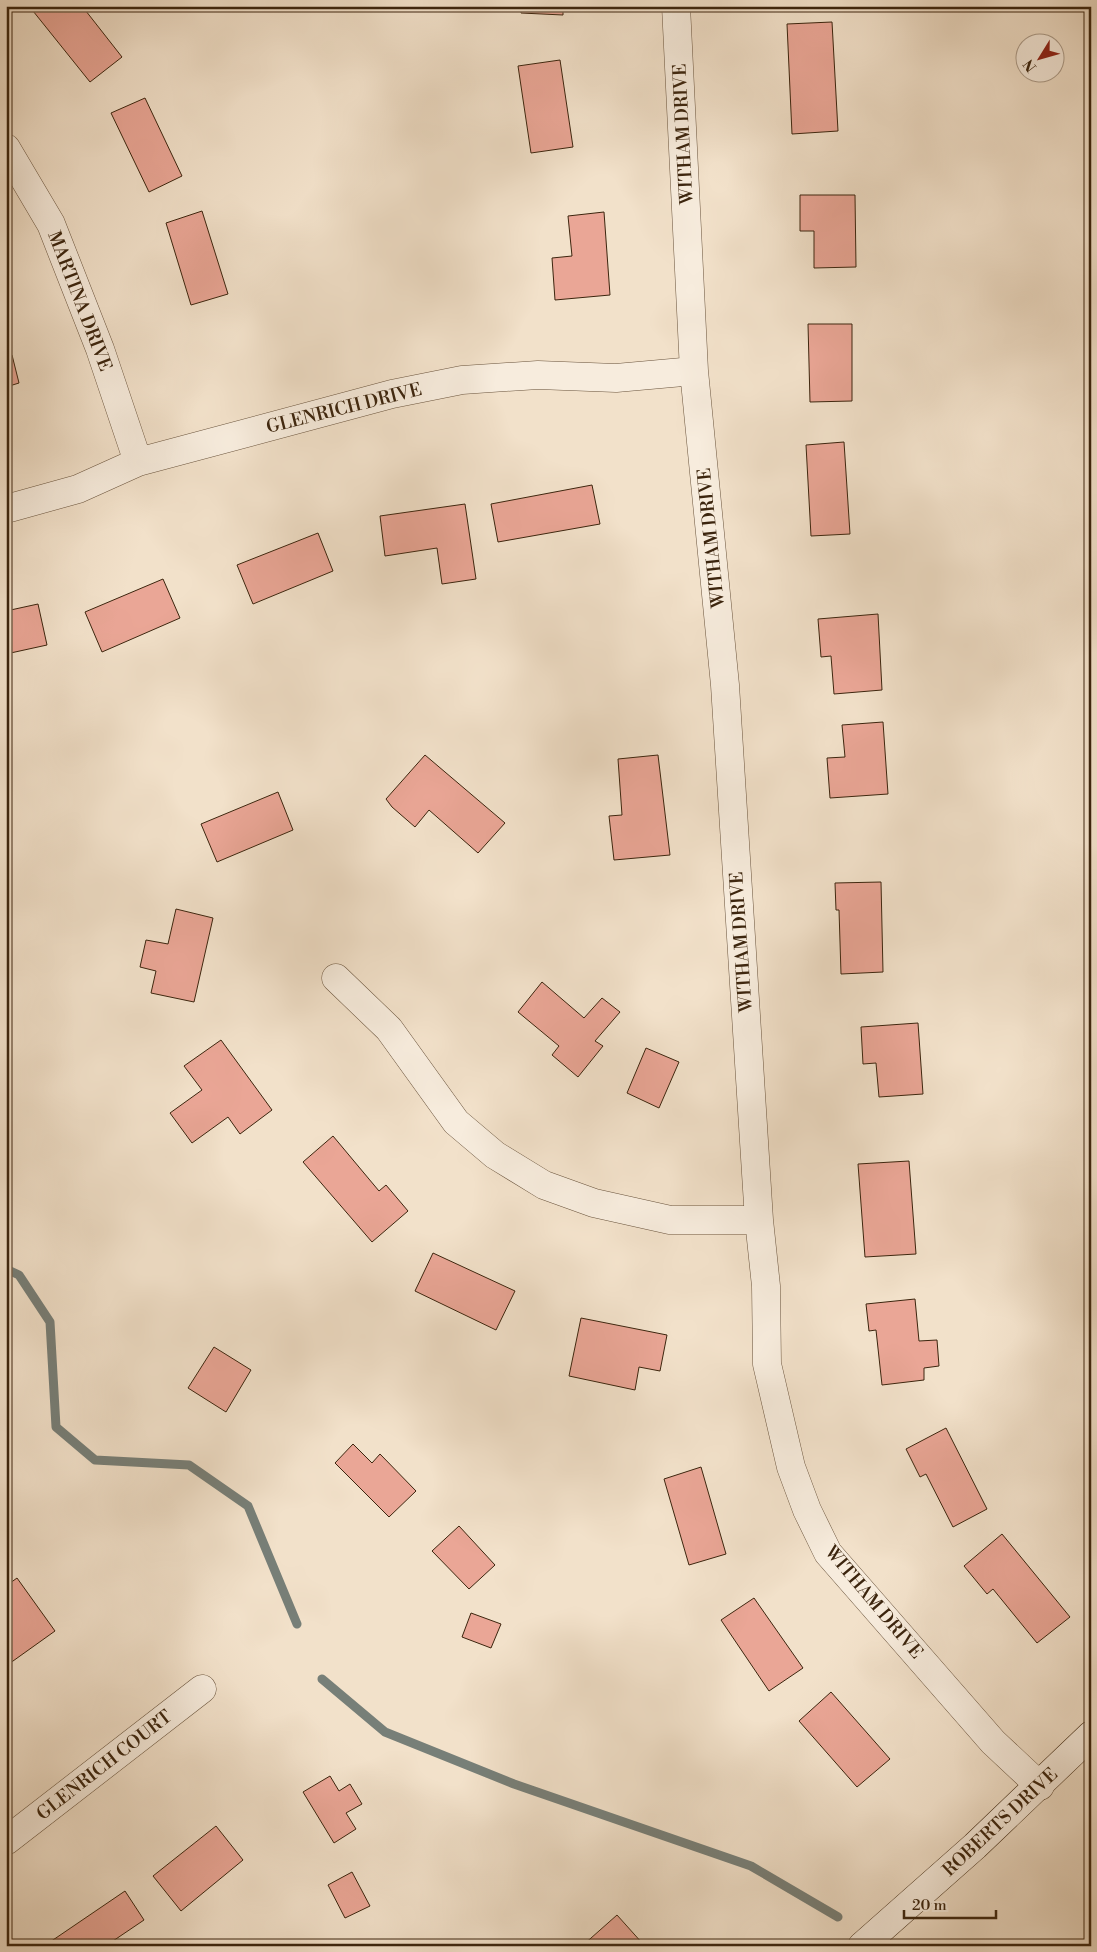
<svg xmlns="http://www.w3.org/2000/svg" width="1097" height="1952" viewBox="0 0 1097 1952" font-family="'Libre Bodoni',serif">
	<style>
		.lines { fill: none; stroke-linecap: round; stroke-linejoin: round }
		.stream { stroke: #777f78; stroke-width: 9 }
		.building { fill: #eaa696; stroke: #3c250e }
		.street-casing { stroke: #6a543d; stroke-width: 29 }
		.secondary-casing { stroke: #3c250e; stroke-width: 29 }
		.street { stroke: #f7ecdd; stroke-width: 28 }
		.secondary { stroke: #f7ecdd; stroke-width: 28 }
		.labels { text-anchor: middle; stroke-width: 4; stroke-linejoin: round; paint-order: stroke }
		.street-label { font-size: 18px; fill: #3c250e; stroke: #f7ecdd }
	</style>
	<rect width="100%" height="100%" fill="#f2e1ca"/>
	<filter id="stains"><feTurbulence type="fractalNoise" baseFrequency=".004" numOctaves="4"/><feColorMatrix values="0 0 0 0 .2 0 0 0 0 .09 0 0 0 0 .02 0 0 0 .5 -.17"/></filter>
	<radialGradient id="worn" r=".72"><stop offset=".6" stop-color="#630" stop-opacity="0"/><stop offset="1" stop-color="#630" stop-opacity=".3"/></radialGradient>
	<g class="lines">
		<path class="stream" d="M6,1269L19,1275L50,1322L56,1427L95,1460L189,1465L248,1506L297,1624
			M322,1679L385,1732L514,1784L751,1866L838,1917"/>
	</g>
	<path class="building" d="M29,6H82L122,57L90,82Z
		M521,6H563V15L521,13Z
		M832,22L838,131L792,134L787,24Z
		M560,60L573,147L531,153L518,66Z
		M145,98L182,176L149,192L111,113Z
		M800,195H855L856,267L814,268V231H800Z
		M202,211L228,294L191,305L166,223Z
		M604,212L610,295L555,300L552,258L572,256L568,216Z
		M808,324H852V401L810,402Z
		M12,355L19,383L6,387V356Z
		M844,442L850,534L811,536L806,445Z
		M592,485L600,524L498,542L491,504Z
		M465,504L476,579L442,584L437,548L385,556L380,516Z
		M318,533L333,571L253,604L237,565Z
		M163,579L180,618L102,652L85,612Z
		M38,604L47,645L6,654V611Z
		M878,614L882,690L834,694L831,656L821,657L818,619Z
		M883,722L888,794L830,798L827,758L845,757L842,725Z
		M425,755L505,823L478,853L429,810L415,827L392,807L386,799Z
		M658,755L670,855L614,860L609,816L622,815L618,759Z
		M278,792L293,830L217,862L201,824Z
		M881,882L883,972L841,974L839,910H836L835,883Z
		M176,909L213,918L194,1002L151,993L156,971L140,967L146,940L168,944Z
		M542,982L584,1018L602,998L620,1012L595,1041L603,1046L578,1077L552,1055L559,1046L518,1012Z
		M918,1023L923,1094L879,1097L876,1063L863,1064L861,1027Z
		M221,1040L272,1110L240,1134L228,1117L192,1143L170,1113L202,1090L184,1066Z
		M646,1048L679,1062L659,1108L627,1093Z
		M333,1136L379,1191L386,1185L408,1211L372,1242L303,1162Z
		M909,1161L916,1254L865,1257L858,1164Z
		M433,1253L515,1291L496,1330L415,1291Z
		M915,1299L919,1341L937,1340L939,1366L924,1368V1380L882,1385L876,1330L869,1331L866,1304Z
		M581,1318L667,1335L660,1371L639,1367L635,1390L569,1376Z
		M214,1347L251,1370L226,1412L188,1388Z
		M946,1428L987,1509L953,1527L926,1474L920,1477L906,1449Z
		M353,1444L372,1463L380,1454L416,1491L389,1517L335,1463Z
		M701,1467L726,1554L689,1565L664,1479Z
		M459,1526L495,1565L469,1589L432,1551Z
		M1002,1534L1070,1617L1037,1643L993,1589L987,1594L964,1566Z
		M17,1578L55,1631L6,1666V1586Z
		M754,1598L803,1668L769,1691L721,1620Z
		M471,1613L501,1624L491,1648L462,1637Z
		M831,1692L890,1759L857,1787L799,1721Z
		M330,1776L339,1791L350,1784L362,1804L346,1813L356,1829L334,1843L303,1792Z
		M216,1826L243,1860L181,1911L153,1876Z
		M352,1872L370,1906L345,1918L328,1885Z
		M125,1891L144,1920L110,1943L112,1946H52L50,1942Z
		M617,1915L643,1944L641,1946H582Z"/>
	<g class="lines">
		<defs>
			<path id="street" d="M676,6L694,371L725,685L759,1220L766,1286L767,1364L791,1467L807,1510L828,1553L993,1742L1040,1786
				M6,148L51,224L100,349L138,462
				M6,509L78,489L138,462L392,394L462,380L538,375L616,378L694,371
				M336,978L389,1029L456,1122L495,1155L544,1185L594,1203L670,1220H759
				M6,1841L202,1689"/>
			<path id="secondary" d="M862,1946L975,1846L1091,1735"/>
		</defs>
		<use href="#street" class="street-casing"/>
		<use href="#secondary" class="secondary-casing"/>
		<use href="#street" class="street"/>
		<use href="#secondary" class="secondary"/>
	</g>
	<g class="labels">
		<g class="street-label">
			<text transform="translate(683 134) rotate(-93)" y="6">WITHAM DRIVE</text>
			<text transform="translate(80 301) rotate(69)" y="6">MARTINA DRIVE</text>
			<text transform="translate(344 408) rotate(-14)" y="6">GLENRICH DRIVE</text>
			<text transform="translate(711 538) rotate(-96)" y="6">WITHAM DRIVE</text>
			<text transform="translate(741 942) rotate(-94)" y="6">WITHAM DRIVE</text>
			<text transform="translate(874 1602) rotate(50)" y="6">WITHAM DRIVE</text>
			<text transform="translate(104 1765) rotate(-38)" y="6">GLENRICH COURT</text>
			<text transform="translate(1000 1822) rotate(-43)" y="6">ROBERTS DRIVE</text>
		</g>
	</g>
	<rect width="1097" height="1952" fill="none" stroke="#f2e1ca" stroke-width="25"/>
	<rect x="8" y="8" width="1082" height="1937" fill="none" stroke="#3c250e" stroke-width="2.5"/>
	<rect x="12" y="12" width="1072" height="1927" fill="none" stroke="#3c250e"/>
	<g transform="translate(1040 58) rotate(233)"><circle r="24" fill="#f7ecdd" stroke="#ac9c8a"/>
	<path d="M0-4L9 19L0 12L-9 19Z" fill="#8f2418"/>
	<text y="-8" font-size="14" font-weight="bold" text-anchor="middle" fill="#3c250e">N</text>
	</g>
	<path d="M904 1910v8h92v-8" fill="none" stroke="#3c250e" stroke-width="2.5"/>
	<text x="912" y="1910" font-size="15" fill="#3c250e" stroke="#f7ecdd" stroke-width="4" paint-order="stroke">20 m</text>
	<rect width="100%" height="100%" filter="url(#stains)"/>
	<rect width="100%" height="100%" fill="url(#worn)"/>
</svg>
